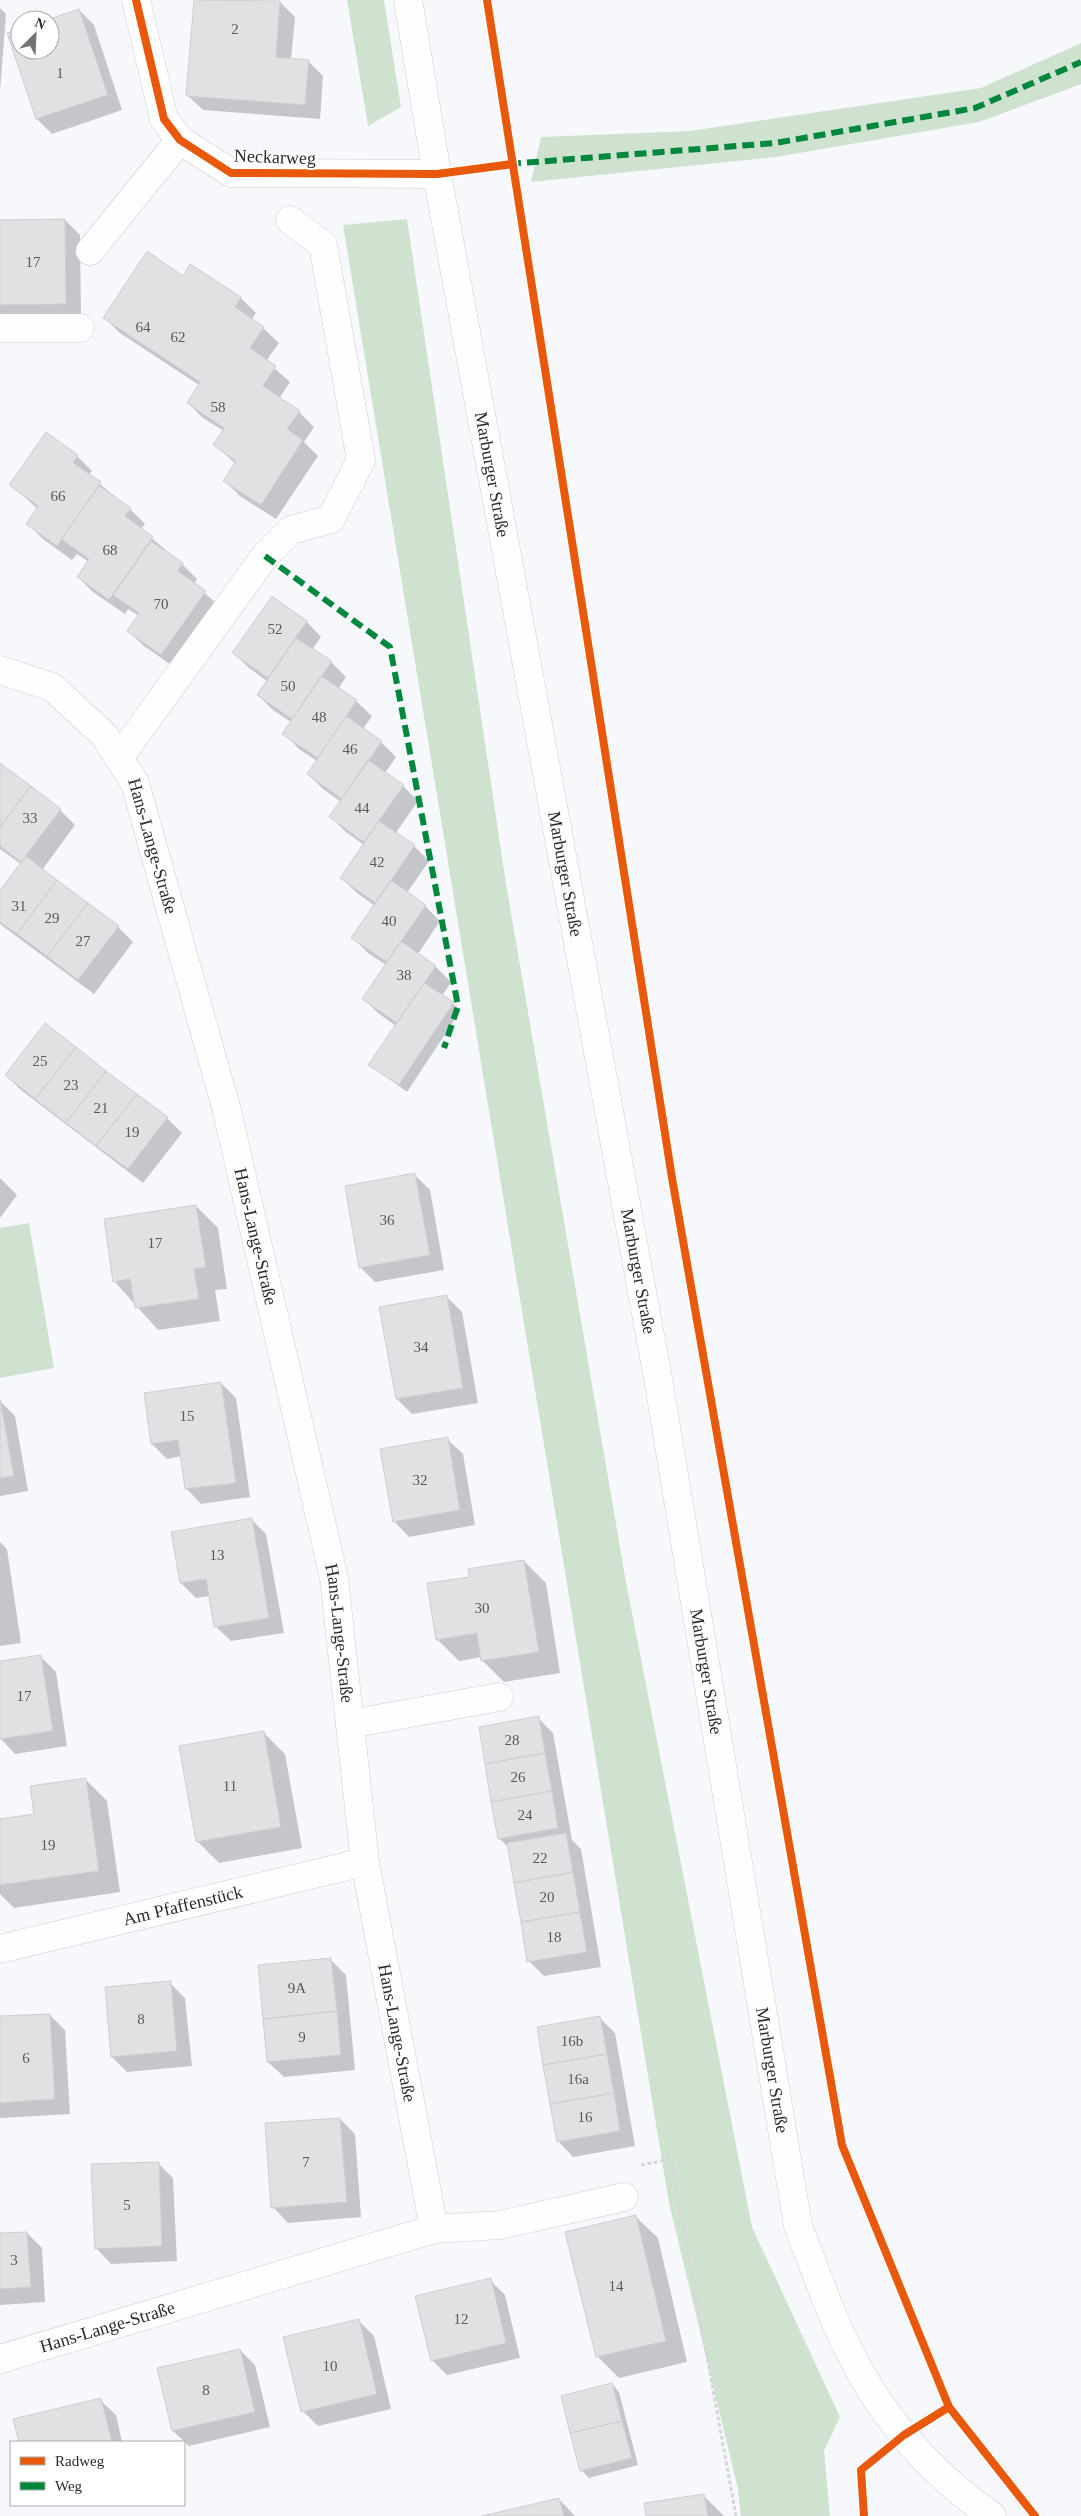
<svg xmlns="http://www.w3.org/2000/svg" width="1081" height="2516" viewBox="0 0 1081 2516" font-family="'Times New Roman',serif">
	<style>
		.green { fill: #cfe2cf }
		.shadow { fill: #0003 }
		.building { fill: #e1e1e4; stroke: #cdced1 }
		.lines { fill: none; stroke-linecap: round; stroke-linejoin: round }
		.minor-casing { stroke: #cdced1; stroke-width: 29 }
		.path { stroke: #d6d6d8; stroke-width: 3; stroke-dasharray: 4 2.5; stroke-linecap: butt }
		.minor { stroke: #fefeff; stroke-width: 28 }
		.quiet { stroke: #00873e; stroke-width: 6; stroke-dasharray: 12 6; stroke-linecap: butt }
		.cycleway-casing { stroke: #fff; stroke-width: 11 }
		.cycleway { stroke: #e8590c; stroke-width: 8 }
		.labels { text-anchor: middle; stroke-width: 4; stroke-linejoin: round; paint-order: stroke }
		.number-label { font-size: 15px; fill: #5a5a5e }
		.street-label { font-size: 18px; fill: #2a2b2e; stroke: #fff }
	</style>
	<rect width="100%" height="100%" fill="#f7f8fc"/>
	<path class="green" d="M347,0H384L401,107L368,126Z
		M1081,43V84L979,122L776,157L531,182L541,137L690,131L981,88Z
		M407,219L506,884L626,1582L752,2227L840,2417L824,2451L830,2516H741L738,2489L669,2203L343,225Z
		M29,1223L54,1368L0,1378V1228Z"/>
	<path class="shadow" d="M195,0L280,2L295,17L291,59L308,61L323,76L320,119L203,110L187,95Z
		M0,8L6,14L0,92Z
		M79,10L94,25L122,110L52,134L37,119L8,34L20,30V50H50L49,20Z
		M65,220L80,235L81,319L0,314V221Z
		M191,266L241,298L256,313L251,320L263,328L279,343L266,361L290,382L279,399L299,412L314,427L304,442L318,456L276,519L240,496L225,481L236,464L215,445L224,431L203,418L188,403L199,385L120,333L105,318L183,277Z
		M77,456L92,471L89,475L130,509L145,524L141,529L182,564L197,579L194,584L221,607L177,669L144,646L128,631L139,616L128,609L125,614L93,592L78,577L89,562L77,554L72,560L43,539L28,524L38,509L11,485Z
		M306,621L321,637L312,650L331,662L346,677L338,689L356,701L372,716L363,729L381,742L396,757L385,773L403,786L418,801L395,834L414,846L429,861L407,893L425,906L440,921L418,954L436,967L451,982L442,996L461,1010L407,1092L370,1065L396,1026L378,1013L363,998L386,965L368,953L353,938L375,906L357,893L342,878L364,845L346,832L330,817L341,802L323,789L308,774L317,761L299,749L284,733L291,722L273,710L258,695L267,681L249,668L234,653Z
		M0,765L60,810L75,825L42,870L118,927L133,942L94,994L0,924V892L21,864L0,849Z
		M6,1075L167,1118L182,1133L143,1183L21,1090Z
		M415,1175L430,1190L444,1270L375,1282L360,1267Z
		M0,1178L17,1195L0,1218Z
		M196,1206L218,1228L227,1289L215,1290L220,1321L158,1330L114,1281Z
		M447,1297L462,1312L478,1403L412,1414L397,1399Z
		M221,1383L236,1398L250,1497L201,1504L186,1488L182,1456L167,1459L152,1444Z
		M0,1401L15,1416L28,1491L0,1496Z
		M447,1439L463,1454L475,1525L409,1537L394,1521Z
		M251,1519L266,1534L284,1633L231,1641L215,1626L210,1596L196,1598L181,1583Z
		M0,1542L7,1549L21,1643L0,1646Z
		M524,1561L546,1583L560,1673L504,1682L482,1660V1657L459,1661L437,1639L470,1578Z
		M41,1657L56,1672L67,1746L15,1754L0,1738V1663Z
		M538,1718L553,1733L572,1840L581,1849L601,1967L544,1976L529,1961L509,1848L499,1838Z
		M263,1732L285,1754L302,1848L219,1863L197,1841Z
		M85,1779L107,1801L120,1892L14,1908L0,1894V1820L35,1815Z
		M331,1960L346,1975L355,2070L284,2077L268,2062Z
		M170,1983L185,1998L192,2066L127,2072L112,2057Z
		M50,2015L65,2030L70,2114L0,2118V2018Z
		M600,2018L615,2033L635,2146L573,2157L558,2141Z
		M340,2119L355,2134L361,2217L288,2223L273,2207Z
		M158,2163L173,2178L177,2261L111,2264L96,2248Z
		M636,2217L658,2238L687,2362L619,2378L597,2356Z
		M27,2233L42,2248L45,2302L0,2305V2234Z
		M490,2280L505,2295L520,2358L447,2375L432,2360Z
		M359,2321L374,2336L391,2409L318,2426L303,2411Z
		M240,2350L255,2365L270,2427L189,2446L173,2431L159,2369Z
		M612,2384L619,2392L638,2465L589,2478L581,2470Z
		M100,2400L116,2415L122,2442H20L15,2420Z
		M704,2496L724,2516H647Z
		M559,2499L575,2516H487Z"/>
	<path class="building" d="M194,0L280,1L276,57L309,60L305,105L186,96Z
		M79,9L108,95L36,119L7,33L20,29V50H50V20H46Z
		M65,219L66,304L0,305V220Z
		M147,251L183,276L190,264L241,297L235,307L264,327L250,348L276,366L263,386L300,411L287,429L303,440L261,505L223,481L236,461L213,445L224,428L187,403L200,382L103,318Z
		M46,432L78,455L73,463L101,482L57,546L26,524L38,506L9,485Z
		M99,486L131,508L125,516L153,537L109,600L77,577L89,559L61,539Z
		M151,541L183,563L178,571L206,591L161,655L127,631L139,613L113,595Z
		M272,596L307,621L268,678L232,653Z
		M296,638L332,661L292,719L257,695Z
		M321,676L357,700L318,758L282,734Z
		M346,716L382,741L342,799L307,774Z
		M368,760L404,785L364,842L329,817Z
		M0,763L31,786L0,827Z
		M31,786L61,809L21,862L0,846V827Z
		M379,821L415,845L376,903L340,878Z
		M26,856L57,880L17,934L0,922V890Z
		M57,880L88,903L47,956L17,934Z
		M391,880L426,905L387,962L351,938Z
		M88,903L119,926L78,980L47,956Z
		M401,941L436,966L397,1023L362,999Z
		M424,983L454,1002L399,1085L368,1065Z
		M45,1023L76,1047L35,1099L5,1075Z
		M76,1047L106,1071L66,1123L35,1099Z
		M106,1071L137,1094L96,1146L66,1123Z
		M137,1094L168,1117L128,1169L96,1146Z
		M415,1173L430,1255L359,1268L345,1186Z
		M196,1205L206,1267L194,1269L199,1299L135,1308L130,1279L113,1282L104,1219Z
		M447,1295L463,1388L396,1399L379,1307Z
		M221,1382L236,1483L185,1489L178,1440L151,1444L144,1393Z
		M0,1399L14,1476L0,1478Z
		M448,1437L460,1510L393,1522L380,1449Z
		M252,1518L269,1618L214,1627L206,1579L180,1583L171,1532Z
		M524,1560L539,1652L481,1661L477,1633L436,1640L427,1583L469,1577L468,1569Z
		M41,1655L53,1731L0,1739V1661Z
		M539,1716L545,1753L485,1764L479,1727Z
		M264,1731L281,1827L196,1842L179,1746Z
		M545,1753L552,1791L491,1802L485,1764Z
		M86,1778L99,1871L0,1885V1819L34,1814L30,1786Z
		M552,1791L558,1828L498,1839L491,1802Z
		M566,1833L573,1872L514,1883L507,1843Z
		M573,1872L580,1912L521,1922L514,1883Z
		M580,1912L587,1952L527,1962L521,1922Z
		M331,1958L337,2011L263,2019L258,1965Z
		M171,1981L177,2051L111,2057L105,1987Z
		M337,2011L341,2055L267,2062L263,2019Z
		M50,2014L55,2099L0,2103V2016Z
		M600,2016L607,2054L543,2065L537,2027Z
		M607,2054L614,2093L550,2104L543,2065Z
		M614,2093L620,2131L557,2142L550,2104Z
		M340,2118L347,2202L271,2208L265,2123Z
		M159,2162L162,2246L95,2249L91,2164Z
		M636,2215L666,2341L596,2357L565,2232Z
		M27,2232L31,2287L0,2289V2233Z
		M491,2278L506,2343L431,2361L415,2296Z
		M359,2319L377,2394L301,2412L283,2337Z
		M240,2349L255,2412L172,2431L157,2368Z
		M612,2383L622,2421L570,2433L561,2396Z
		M101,2398L112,2442H19L13,2419Z
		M622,2421L632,2458L580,2471L570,2433Z
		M704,2494L708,2516H646L644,2503Z
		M559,2498L564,2516H482Z"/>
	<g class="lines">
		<defs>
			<g id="minor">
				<path d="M136,0L164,119L180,140L231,173L437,174"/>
				<path id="s1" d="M408,0L437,174L659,1384L798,2226C814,2266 828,2309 847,2347C880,2415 930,2473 992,2516"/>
				<path d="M90,251L180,140"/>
				<path d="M0,328H80"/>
				<path id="s2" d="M0,670L52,687L104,735L135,783L227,1111L334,1578L365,1862L434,2229"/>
				<path d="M119,758L265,556L291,530L331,519L361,460L323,245L290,220"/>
				<path d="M350,1724L499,1697"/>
				<path id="s3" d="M0,1949L365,1862"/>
				<path id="s4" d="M0,2359L434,2229L500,2225L624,2197"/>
			</g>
		</defs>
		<use href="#minor" class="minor-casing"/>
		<path class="path" d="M641,2165L671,2159L736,2516"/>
		<use href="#minor" class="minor"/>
		<path class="quiet" d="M509,164L775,143L975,108L1081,62
			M265,556L390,647L458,1006L444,1048"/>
		<defs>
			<path id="cycleway" d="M136,0L164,119L180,140L231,173L437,174L513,164
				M487,0L672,1178L842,2145L949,2407L904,2435L861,2470L864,2516
				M949,2407L1035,2516"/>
		</defs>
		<use href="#cycleway" class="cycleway-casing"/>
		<use href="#cycleway" class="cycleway"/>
	</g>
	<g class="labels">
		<g class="number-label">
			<text x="235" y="34">2</text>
			<text x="60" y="78">1</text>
			<text x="33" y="267">17</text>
			<text x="143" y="332">64</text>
			<text x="178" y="342">62</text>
			<text x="218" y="412">58</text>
			<text x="58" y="501">66</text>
			<text x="110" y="555">68</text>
			<text x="161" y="609">70</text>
			<text x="275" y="634">52</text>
			<text x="288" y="691">50</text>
			<text x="319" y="722">48</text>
			<text x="350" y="754">46</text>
			<text x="362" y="813">44</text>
			<text x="30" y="823">33</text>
			<text x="377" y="867">42</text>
			<text x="19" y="911">31</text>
			<text x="52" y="923">29</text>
			<text x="389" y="926">40</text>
			<text x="83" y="946">27</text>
			<text x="404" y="980">38</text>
			<text x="40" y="1066">25</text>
			<text x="71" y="1090">23</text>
			<text x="101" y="1113">21</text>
			<text x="132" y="1137">19</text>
			<text x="387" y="1225">36</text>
			<text x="155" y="1248">17</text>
			<text x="421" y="1352">34</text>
			<text x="187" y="1421">15</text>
			<text x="420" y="1485">32</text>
			<text x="217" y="1560">13</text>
			<text x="482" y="1613">30</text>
			<text x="24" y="1701">17</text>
			<text x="512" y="1745">28</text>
			<text x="518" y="1782">26</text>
			<text x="230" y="1791">11</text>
			<text x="525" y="1820">24</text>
			<text x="48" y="1850">19</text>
			<text x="540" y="1863">22</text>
			<text x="547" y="1902">20</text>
			<text x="554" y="1942">18</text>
			<text x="297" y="1993">9A</text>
			<text x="141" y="2024">8</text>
			<text x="302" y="2042">9</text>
			<text x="572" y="2046">16b</text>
			<text x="26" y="2063">6</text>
			<text x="578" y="2084">16a</text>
			<text x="585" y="2122">16</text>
			<text x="306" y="2167">7</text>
			<text x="127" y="2210">5</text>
			<text x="14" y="2265">3</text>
			<text x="616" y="2291">14</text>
			<text x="461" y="2324">12</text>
			<text x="330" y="2371">10</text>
			<text x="206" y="2395">8</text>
		</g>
		<g class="street-label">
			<text transform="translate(275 157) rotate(2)" y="6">Neckarweg</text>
			<text dy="6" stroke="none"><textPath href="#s1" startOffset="482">Marburger Straße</textPath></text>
			<text dy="6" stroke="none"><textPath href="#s2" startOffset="248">Hans-Lange-Straße</textPath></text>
			<text dy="6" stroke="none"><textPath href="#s1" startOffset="888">Marburger Straße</textPath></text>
			<text dy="6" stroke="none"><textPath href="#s2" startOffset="652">Hans-Lange-Straße</textPath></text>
			<text dy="6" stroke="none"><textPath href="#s1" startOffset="1292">Marburger Straße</textPath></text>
			<text dy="6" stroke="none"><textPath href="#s2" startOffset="1058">Hans-Lange-Straße</textPath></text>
			<text dy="6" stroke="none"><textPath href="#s1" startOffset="1698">Marburger Straße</textPath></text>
			<text dy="6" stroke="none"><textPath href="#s3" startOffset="188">Am Pfaffenstück</textPath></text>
			<text dy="6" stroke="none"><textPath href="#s2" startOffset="1462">Hans-Lange-Straße</textPath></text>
			<text dy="6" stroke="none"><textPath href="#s1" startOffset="2102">Marburger Straße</textPath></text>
			<text dy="6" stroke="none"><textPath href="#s4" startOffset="112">Hans-Lange-Straße</textPath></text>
		</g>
	</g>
	<rect x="10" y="2441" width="175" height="65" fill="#ffffff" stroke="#aaaaab"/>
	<rect x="20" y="2457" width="25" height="8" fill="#e8590c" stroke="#aaaaab"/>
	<text x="55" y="2466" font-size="15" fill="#2a2b2e">Radweg</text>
	<rect x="20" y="2482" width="25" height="8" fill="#00873e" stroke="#aaaaab"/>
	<text x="55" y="2491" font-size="15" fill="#2a2b2e">Weg</text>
	<g transform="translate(35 35) rotate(24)"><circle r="24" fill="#ffffff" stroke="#aaaaab"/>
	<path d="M0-4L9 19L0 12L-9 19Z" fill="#727376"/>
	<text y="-8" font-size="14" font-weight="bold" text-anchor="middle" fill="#2a2b2e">N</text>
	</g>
</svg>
